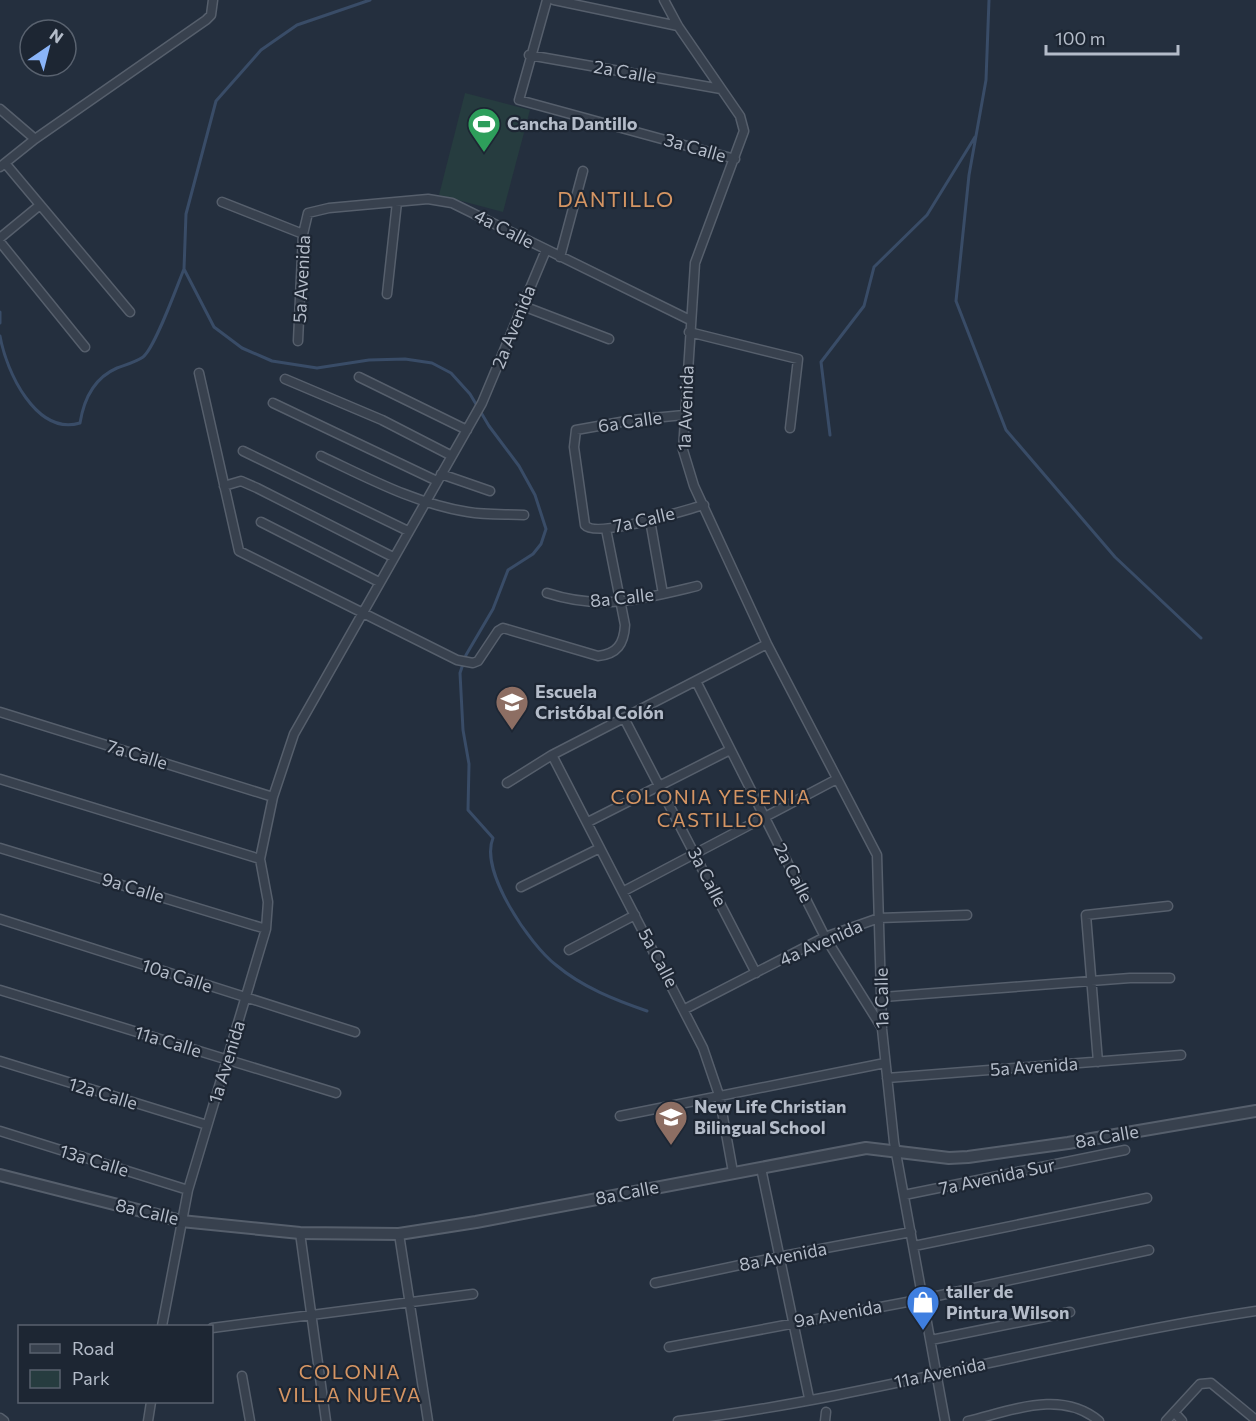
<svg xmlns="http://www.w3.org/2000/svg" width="1256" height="1421" viewBox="0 0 1256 1421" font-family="Commissioner,sans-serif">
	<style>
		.green { fill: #263c3f }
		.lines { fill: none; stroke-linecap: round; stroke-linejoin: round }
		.stream { stroke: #394c67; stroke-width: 3 }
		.minor-casing { stroke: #565f6c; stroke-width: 11 }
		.tertiary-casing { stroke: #565f6c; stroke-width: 14 }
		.minor { stroke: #38414e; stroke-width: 8 }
		.tertiary { stroke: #38414e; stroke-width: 10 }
		.labels { text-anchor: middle; stroke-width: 4.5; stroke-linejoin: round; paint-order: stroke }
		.street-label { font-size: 18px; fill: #b4bcc9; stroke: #1d2633 }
		.poi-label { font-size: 18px; font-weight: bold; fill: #b4bcc9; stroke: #1d2633; text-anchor: start }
		.neighbourhood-label { font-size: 20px; letter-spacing: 1.5px; fill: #d59563; stroke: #1d2633 }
		.quarter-label { font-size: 21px; letter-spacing: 1.5px; fill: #d59563; stroke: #1d2633 }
	</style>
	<rect width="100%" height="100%" fill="#242f3e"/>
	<path class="green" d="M465,93L530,110L503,212L439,195Z"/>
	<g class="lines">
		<path class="stream" d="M370,0L297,25L261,50L216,101L186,214L184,269L214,327L242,348L272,361L317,368L369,360L405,359L432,363L451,373L470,394L489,426L519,466L535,495L546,529L541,544L533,554L508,570L493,609L466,655L460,673L463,730L469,764L468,810L493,838C479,871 530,945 556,965C582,987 615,1000 647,1011
			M989,0L986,80L969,175L956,301L1006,430L1115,557L1201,638
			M0,312V323
			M0,336C6,371 36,436 80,423C84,398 94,378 117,368C125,365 136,362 143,357C155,348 177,286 184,269
			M830,435L821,362L864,306L874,267L927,215L975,137"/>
		<defs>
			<path id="minor" d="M547,0L519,100L735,159
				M554,0L678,26
				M664,0L678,26L740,116L744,131L695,263L683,450L694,486L767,644L877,855L882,1029L894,1142L945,1421
				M529,55L721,89
				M0,109L35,139
				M5,163L130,312
				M0,167L35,139L206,20L211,15L213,0
				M222,202L303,234
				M0,238L40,205
				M0,242L85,347
				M560,257L583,171
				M387,294L397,202
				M523,306L609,339
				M689,332L798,359L790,428
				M298,341L303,234L308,213L329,208L428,199L452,203L690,320
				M199,373L239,551L457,660L473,663L478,661L498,631L503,628L598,656C617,654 624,644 625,625L606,529
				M359,377L467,430
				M285,379L382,420L452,456
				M273,403L437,481
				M684,415L632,420L576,430L574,447L585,525C596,539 685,510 704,505
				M243,451L408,531
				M321,456C368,478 416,504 468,512C486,515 506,514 524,515
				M441,474L490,491
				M224,486L241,481L257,488L393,557
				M650,520L663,594
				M261,522L379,582
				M547,593C602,611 643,599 697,586
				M696,681L825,937L882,1028
				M0,712L273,797
				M624,718L756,973
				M552,755L703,1048L719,1095L733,1172
				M0,779L260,859
				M507,783L552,755L767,644
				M588,822L730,750
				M0,848L266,929
				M521,887L600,848
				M624,891L837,779
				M0,919L355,1032
				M569,950L635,915
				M0,990L336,1093
				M883,997L1130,978H1170
				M685,1009L825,937L879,918L967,915
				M0,1061L207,1125
				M1098,1062L1086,915L1168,906
				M887,1078L1181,1055
				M620,1116L885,1063
				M0,1131L188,1190
				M761,1168L809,1398
				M904,1195L1125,1150
				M300,1233L326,1421
				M399,1234L428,1421
				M914,1246L1147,1198
				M655,1283L778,1257L911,1232
				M162,1326L188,1190L266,929L268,902L260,859L273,797L294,734L482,403L546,250
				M212,1328L473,1294
				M931,1340L1070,1312
				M669,1347L923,1299L1149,1250
				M242,1376L250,1421
				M1174,1412L1182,1421
				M0,1418L4,1421
				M148,1421L151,1402
				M678,1421C873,1397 1062,1340 1256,1311
				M825,1421L826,1412
				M968,1421C1011,1411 1061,1389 1099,1421
				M1166,1421L1200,1384L1211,1383L1256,1420"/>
			<path id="tertiary" d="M0,1175L181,1221L300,1233L399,1234L476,1222L866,1148L949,1158L968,1157L1068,1143L1256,1111"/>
		</defs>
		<use href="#minor" class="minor-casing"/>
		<use href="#tertiary" class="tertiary-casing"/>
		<use href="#minor" class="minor"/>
		<use href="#tertiary" class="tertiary"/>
	</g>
	<defs>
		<symbol id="stadium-pin" viewBox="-11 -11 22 30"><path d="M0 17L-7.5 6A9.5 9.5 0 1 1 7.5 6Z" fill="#2e9e5b" stroke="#1d2633"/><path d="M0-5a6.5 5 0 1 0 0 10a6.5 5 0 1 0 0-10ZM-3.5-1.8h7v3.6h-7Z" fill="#fff"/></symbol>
		<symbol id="school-pin" viewBox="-11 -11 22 30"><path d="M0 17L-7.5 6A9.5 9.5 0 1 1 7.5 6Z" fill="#8d6e63" stroke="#1d2633"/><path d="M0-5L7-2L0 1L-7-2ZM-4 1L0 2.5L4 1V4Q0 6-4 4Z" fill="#fff"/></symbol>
		<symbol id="shop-pin" viewBox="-11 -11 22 30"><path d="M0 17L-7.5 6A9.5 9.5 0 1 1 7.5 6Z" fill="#3f7fe0" stroke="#1d2633"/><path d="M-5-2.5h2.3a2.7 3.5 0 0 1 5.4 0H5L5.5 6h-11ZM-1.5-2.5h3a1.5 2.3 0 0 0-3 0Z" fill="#fff"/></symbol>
	</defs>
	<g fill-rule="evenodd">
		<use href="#stadium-pin" x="465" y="105" width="38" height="52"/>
		<use href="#school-pin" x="493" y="683" width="38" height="52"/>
		<use href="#school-pin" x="652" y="1098" width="38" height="52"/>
		<use href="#shop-pin" x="904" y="1283" width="38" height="52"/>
	</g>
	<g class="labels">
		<g class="street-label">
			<text transform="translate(625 72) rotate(10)" y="6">2a Calle</text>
			<text transform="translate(695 148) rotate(16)" y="6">3a Calle</text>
			<text transform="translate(504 229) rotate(27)" y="6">4a Calle</text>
			<text transform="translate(302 279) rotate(-87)" y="6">5a Avenida</text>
			<text transform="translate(514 327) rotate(-68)" y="6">2a Avenida</text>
			<text transform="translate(686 408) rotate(-88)" y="6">1a Avenida</text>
			<text transform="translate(630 422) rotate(-8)" y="6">6a Calle</text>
			<text transform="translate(644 520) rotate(-13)" y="6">7a Calle</text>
			<text transform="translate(622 598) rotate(-6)" y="6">8a Calle</text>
			<text transform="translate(137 755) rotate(17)" y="6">7a Calle</text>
			<text transform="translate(793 873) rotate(63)" y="6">2a Calle</text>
			<text transform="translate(707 877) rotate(63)" y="6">3a Calle</text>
			<text transform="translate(133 888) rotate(17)" y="6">9a Calle</text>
			<text transform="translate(821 943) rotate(-24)" y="6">4a Avenida</text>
			<text transform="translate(658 958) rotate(62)" y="6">5a Calle</text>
			<text transform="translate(177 976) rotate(18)" y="6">10a Calle</text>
			<text transform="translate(882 998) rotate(-91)" y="6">1a Calle</text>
			<text transform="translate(168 1042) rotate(17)" y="6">11a Calle</text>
			<text transform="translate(227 1062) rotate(-73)" y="6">1a Avenida</text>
			<text transform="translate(1034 1067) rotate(-4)" y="6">5a Avenida</text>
			<text transform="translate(103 1094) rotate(17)" y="6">12a Calle</text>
			<text transform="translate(1107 1137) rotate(-10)" y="6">8a Calle</text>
			<text transform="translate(94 1161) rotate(17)" y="6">13a Calle</text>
			<text transform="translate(997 1177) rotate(-12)" y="6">7a Avenida Sur</text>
			<text transform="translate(627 1193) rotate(-11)" y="6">8a Calle</text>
			<text transform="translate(147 1212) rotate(13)" y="6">8a Calle</text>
			<text transform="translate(783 1257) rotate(-11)" y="6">8a Avenida</text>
			<text transform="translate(838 1314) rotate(-10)" y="6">9a Avenida</text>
			<text transform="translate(940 1373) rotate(-12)" y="6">11a Avenida</text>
		</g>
		<g class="poi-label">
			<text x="507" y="130">Cancha Dantillo</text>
			<text x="535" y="698">Escuela<tspan x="535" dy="21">Cristóbal Colón</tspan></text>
			<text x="694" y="1113">New Life Christian<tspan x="694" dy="21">Bilingual School</tspan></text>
			<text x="946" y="1298">taller de<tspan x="946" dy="21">Pintura Wilson</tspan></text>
		</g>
		<g class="neighbourhood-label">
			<text x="711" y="804">COLONIA YESENIA<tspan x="711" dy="23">CASTILLO</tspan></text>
			<text x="350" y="1379">COLONIA<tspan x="350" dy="23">VILLA NUEVA</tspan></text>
		</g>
		<g class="quarter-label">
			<text x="616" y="207">DANTILLO</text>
		</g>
	</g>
	<rect x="18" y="1325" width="195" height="78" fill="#1d2633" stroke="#59626f" stroke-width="1.5"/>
	<rect x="30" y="1344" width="30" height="9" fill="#38414e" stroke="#59626f" stroke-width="1.5"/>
	<text x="72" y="1355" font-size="18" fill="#b4bcc9">Road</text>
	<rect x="30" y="1370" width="30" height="18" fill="#263c3f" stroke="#59626f" stroke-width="1.5"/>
	<text x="72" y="1385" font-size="18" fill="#b4bcc9">Park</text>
	<g transform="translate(48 48) rotate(35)"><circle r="28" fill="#1d2633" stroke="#59626f" stroke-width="1.5"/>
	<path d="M0-4.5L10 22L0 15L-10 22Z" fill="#8ab4f8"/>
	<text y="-9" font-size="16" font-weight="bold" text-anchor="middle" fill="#b4bcc9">N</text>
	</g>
	<path d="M1046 45v9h132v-9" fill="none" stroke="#b4bcc9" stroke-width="3"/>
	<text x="1055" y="45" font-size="18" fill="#b4bcc9" stroke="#1d2633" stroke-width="4.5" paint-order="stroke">100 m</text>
</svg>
